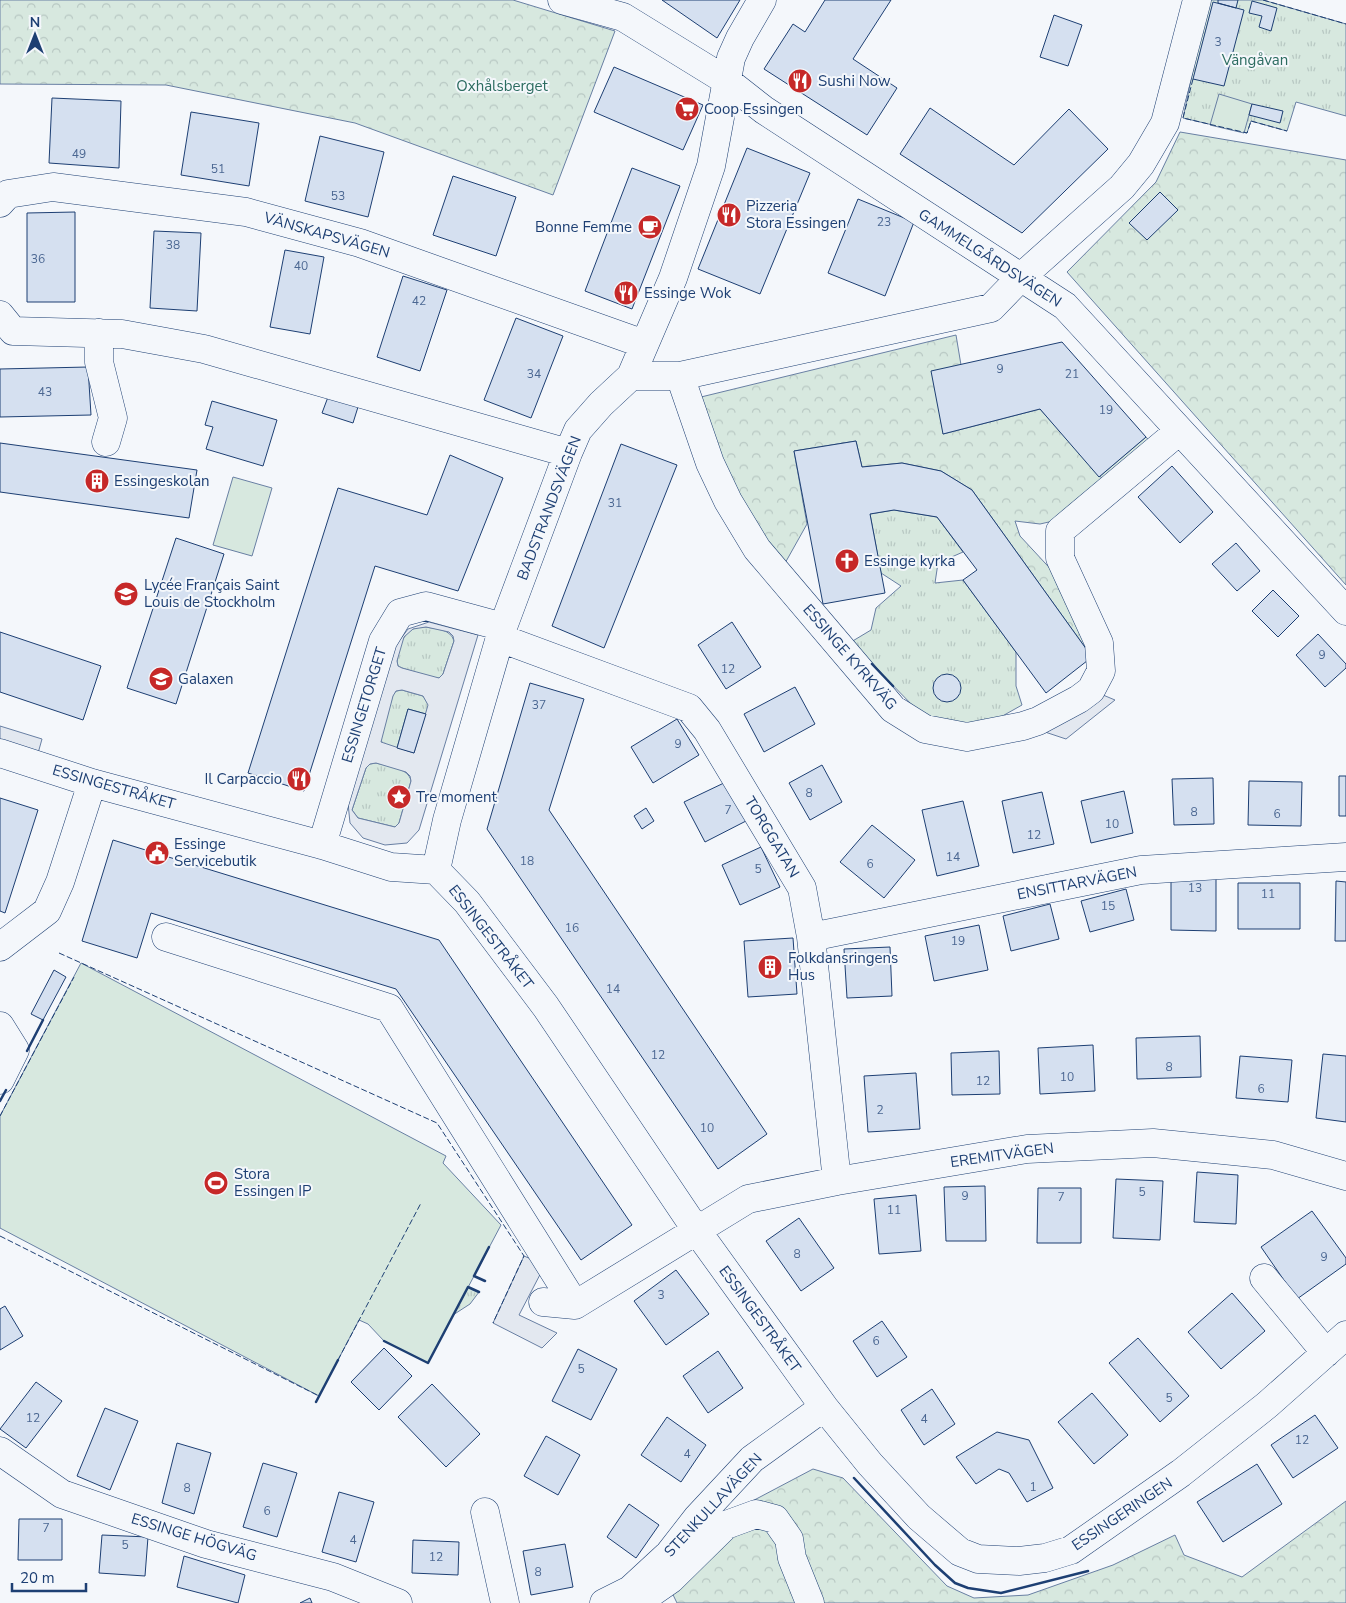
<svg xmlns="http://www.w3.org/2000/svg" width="1346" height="1603" viewBox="0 0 1346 1603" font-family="'Nunito Sans',sans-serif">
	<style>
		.grass { fill: url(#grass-tufts); stroke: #687fa3 }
		.forest { fill: url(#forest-crowns); stroke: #687fa3 }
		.garden { fill: #d7e8df; stroke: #687fa3 }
		.parking { fill: #e3e8f0; stroke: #687fa3; fill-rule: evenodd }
		.building { fill: #d5e0f0; stroke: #1d3f73 }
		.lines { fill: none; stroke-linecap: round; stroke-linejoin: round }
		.minor-casing { stroke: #1d3f73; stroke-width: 29 }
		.minor { stroke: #f4f7fb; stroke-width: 28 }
		.fence { stroke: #1d3f73; stroke-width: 1; stroke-dasharray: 6 2.5; stroke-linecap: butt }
		.wall { stroke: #1d3f73; stroke-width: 2.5 }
		.labels { text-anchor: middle; stroke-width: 4; stroke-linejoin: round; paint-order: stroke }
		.number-label { font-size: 12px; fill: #4b6792 }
		.park-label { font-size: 15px; fill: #2c6c60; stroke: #f4f7fb }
		.poi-label { font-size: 15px; fill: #1d3f73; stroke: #f4f7fb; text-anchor: start }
		.street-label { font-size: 15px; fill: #1d3f73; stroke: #f4f7fb }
	</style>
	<defs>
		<pattern id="grass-tufts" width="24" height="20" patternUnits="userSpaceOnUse" patternTransform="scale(1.25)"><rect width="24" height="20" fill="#d7e8df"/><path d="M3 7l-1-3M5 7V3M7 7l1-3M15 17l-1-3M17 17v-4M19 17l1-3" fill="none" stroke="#b8c8c3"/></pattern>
		<pattern id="forest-crowns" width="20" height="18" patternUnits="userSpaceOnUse" patternTransform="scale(1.25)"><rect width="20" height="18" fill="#d7e8df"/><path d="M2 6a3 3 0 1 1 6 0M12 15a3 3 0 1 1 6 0" fill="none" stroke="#b8c8c3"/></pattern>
	</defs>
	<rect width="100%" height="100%" fill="#f4f7fb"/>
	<path class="grass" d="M1208,0H1263L1346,24V116L1296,102L1287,131L1251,121L1247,133L1183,118Z
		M1146,437L1153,445L1107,484L1099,477Z
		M894,510L937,517L963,552L938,563L935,583L963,580L1016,652V686L1022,705L990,723L940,724L916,709L878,670L866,668L851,642L871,630L876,608L901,586L881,573L870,514Z
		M426,627C436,629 451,629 454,641L443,674L439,678H434L402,668L398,666C395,655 402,634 413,629C417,627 422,627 426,627Z
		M402,690L423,696L429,705L426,714L408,709L397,748L383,744L380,738L393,695L396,691Z
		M376,763C387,766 409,768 411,781L399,823L395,827L358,818L352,810L366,768L370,764Z
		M468,1287L479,1292L470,1304L453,1315Z"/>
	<path class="forest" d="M0,0H513L615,31L553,195L355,123L166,85L0,84Z
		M1180,132L1346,160V585L1067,272L1156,182Z
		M956,335L961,365L943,434L1040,409L1107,484L1071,517L1040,524L1015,521L1020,536L1058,577L1092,657L972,490L941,471L902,463L862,467L856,441L794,451L807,524L784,565L747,524L716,447L701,397Z
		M813,1469L843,1478L947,1586L974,1598L1028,1595L1113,1565L1175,1535L1184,1555L1242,1577L1346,1501V1603H677L663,1574L724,1516Z"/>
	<path class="garden" d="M1219,94L1252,104L1244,133L1210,125Z
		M233,477L272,488L252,556L213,545Z
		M81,963L446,1156L443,1163L501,1225L428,1363L384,1341L368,1324L359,1320L319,1396L0,1228V1116Z"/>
	<path class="parking" d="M429,622L478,635L419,830L407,843L385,845L363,838L350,823L348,803L393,649L408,629ZM426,627L449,632L453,636L454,641L443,674L439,678L402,668L398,666L397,661L404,637L413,629ZM402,690L423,696L428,705L414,753L381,742L393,696L396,691ZM376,763L406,772L410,776L411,781L399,823L395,827L358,818L352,810L366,768L370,764Z
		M1091,690L1115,700L1066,739L1042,731Z
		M0,726L42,739L35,764L0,753Z
		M524,1256L545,1265L519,1315L557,1333L542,1348L493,1323Z"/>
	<path class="building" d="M662,0H740L717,38Z
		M825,0H891L853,59L897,88L867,135L764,69L793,24L805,32Z
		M1218,0H1238L1236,8L1218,3Z
		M1252,1L1277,8L1271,31L1259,27L1262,16L1249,13Z
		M1213,2L1244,10L1224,86L1193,79Z
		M1054,15L1082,25L1068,66L1040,57Z
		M614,67L703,105L683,150L594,112Z
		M52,98L121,101L119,168L49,163Z
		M1252,104L1283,111L1280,123L1249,115Z
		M930,108L1014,165L1069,109L1108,149L1022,233L900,154Z
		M191,112L259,123L249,186L181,175Z
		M320,136L384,152L368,217L305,201Z
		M747,148L810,173L760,294L698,269Z
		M632,168L680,186L632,309L585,291Z
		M453,176L516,197L496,256L433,235Z
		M1160,192L1178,210L1147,240L1129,223Z
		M858,199L914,222L885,296L828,273Z
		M75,212V302H27V213Z
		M154,231L201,233L197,311L150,308Z
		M285,250L324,257L310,334L270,327Z
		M403,276L447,290L420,371L377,357Z
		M516,318L563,336L531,418L484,400Z
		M1062,342L1146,437L1099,477L1040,409L943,434L931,371Z
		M88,367L91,415L0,417V369Z
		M328,397L358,407L353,423L322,413Z
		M212,401L277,420L263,466L206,449L213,427L205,425Z
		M856,441L862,467L902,463L941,471L972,490L1092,657L1046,693L963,580L977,570L937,517L894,510L870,514L885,593L823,604L794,451Z
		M0,443L197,470L189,518L0,492Z
		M621,444L677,465L604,648L552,626Z
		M450,455L503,478L458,591L375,566L304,791L248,773L338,488L427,515Z
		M1172,466L1213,512L1180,543L1138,497Z
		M176,538L224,554L176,704L127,688Z
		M1236,543L1260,571L1237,591L1212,564Z
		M1273,590L1299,616L1278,637L1252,611Z
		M732,622L761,667L726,689L698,645Z
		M0,632L101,666L83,720L0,692Z
		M1318,634L1346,664V668L1325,687L1296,655Z
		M933 688a14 14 0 1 1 28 0a14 14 0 1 1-28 0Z
		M530,683L584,699L549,810L767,1134L718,1169L487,829Z
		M795,687L815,724L764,752L744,714Z
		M408,709L426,714L414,753L397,748Z
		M677,719L699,755L653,783L631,747Z
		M822,765L842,802L810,820L789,783Z
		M1339,776H1346V816H1339Z
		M1213,778L1214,824L1174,825L1172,779Z
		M1249,781L1302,782L1301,826L1248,825Z
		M726,782L746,821L705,842L684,802Z
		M1124,791L1133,833L1091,843L1081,801Z
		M1042,792L1054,844L1013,853L1002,801Z
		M0,798L38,810L5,913L0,911Z
		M963,801L979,866L937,876L922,810Z
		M646,808L654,821L642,829L634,816Z
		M872,825L915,860L884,898L840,862Z
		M113,840L439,940L632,1225L581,1260L396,989L151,913L137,958L82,941Z
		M761,847L780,887L740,905L722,865Z
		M1171,878H1216V931L1171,930Z
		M1336,881L1346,882V941H1335Z
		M1238,883H1300V929H1238Z
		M1126,889L1134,920L1090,932L1081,901Z
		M1050,904L1059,939L1011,951L1003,916Z
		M979,925L988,970L934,981L925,936Z
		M793,938L797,994L748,997L744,941Z
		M890,947L892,996L847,998L844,949Z
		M54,970L66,977L43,1020L31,1014Z
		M1200,1036L1201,1077L1137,1079L1136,1038Z
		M1093,1045L1095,1091L1040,1094L1038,1048Z
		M999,1051L1000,1094L952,1095L951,1053Z
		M1323,1054L1346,1056V1122L1316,1118Z
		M1240,1056L1292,1060L1288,1102L1236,1098Z
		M916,1073L920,1129L868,1132L864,1076Z
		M1197,1172L1238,1175L1236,1224L1194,1222Z
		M1116,1179L1163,1181L1160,1240L1113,1238Z
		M985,1186L986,1241H946L944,1187Z
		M1038,1188H1081V1243H1037Z
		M916,1195L921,1251L879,1254L874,1199Z
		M1312,1211L1346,1258V1264L1297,1299L1261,1247Z
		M799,1218L834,1268L801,1291L766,1241Z
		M676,1270L709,1314L666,1345L634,1301Z
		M1232,1293L1265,1331L1221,1369L1188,1332Z
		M5,1306L23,1336L0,1350V1309Z
		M882,1321L907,1357L877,1377L853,1341Z
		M1138,1338L1189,1396L1160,1422L1109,1363Z
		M384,1348L412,1376L379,1410L351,1382Z
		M578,1349L617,1369L591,1420L552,1401Z
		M718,1351L743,1388L708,1413L683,1376Z
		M36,1382L62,1401L26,1448L0,1429Z
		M432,1384L480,1434L446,1467L398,1417Z
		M932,1389L955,1424L924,1445L901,1410Z
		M1092,1393L1128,1435L1094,1464L1058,1422Z
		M105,1408L138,1421L110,1490L77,1476Z
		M1315,1415L1338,1448L1293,1478L1271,1445Z
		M667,1417L706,1445L681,1482L641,1455Z
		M997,1432L1029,1440L1053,1488L1027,1502L1009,1473L999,1469L976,1484L956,1457Z
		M546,1436L580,1455L558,1495L524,1476Z
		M177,1443L211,1453L194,1514L162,1503Z
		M263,1463L297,1473L277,1537L243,1527Z
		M1257,1464L1282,1504L1223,1542L1197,1502Z
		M339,1492L374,1502L356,1562L322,1552Z
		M629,1504L659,1525L636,1558L607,1537Z
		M19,1519H62V1560H18Z
		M102,1535L148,1537L145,1576L99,1573Z
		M413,1540L459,1542L458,1575L412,1573Z
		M565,1544L573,1587L531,1595L523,1551Z
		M184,1556L245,1575L238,1603L177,1587Z
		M310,1598L312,1603H300Z"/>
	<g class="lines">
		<defs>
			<path id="minor" d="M562,0L623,17L727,81L764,110L1065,306L1346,611
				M0,203L8,194L53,187L246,212L360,243L644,344
				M0,315L13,331L122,334L204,349L568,453
				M99,333V362L113,418L106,442
				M631,376H680L991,308L1020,278L1122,187L1141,164L1165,123L1197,0
				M680,376L710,463L728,501L757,549L893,709L925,729L967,737L1023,726L1038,721L1079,699L1091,690L1101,671L1099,643L1060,558V531L1178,432
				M500,638L689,708L707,730L802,888L811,937L837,1181
				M0,753L92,783L322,845L391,867L436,870L467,902L546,1007L697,1231L824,1407L870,1464L919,1517L960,1552L978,1559L1019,1561L1045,1558L1071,1550L1181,1473L1267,1405L1346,1335
				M322,845L383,641L400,613L426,606L503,627
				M436,870L447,820L503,627L568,453L578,430L601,404L631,376L673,278L711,166L731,58L740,38L762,0
				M166,937L389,1008L575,1305
				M811,937L1141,870L1346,857
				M0,947L47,911L60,882L92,783
				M0,1026L15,1050L0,1080
				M1264,1278L1326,1353
				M543,1302L575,1305L748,1199L837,1181L1027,1149L1153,1143L1273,1155L1346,1176
				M0,1451L62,1494L206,1544L333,1577L398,1603
				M485,1512L505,1603
				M631,1590L651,1593L671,1579L726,1525L756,1514L775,1519L789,1539L792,1558L810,1603
				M604,1603L630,1590L669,1554L697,1518L752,1459L824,1407"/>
		</defs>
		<use href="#minor" class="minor-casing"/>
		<use href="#minor" class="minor"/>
		<path class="fence" d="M1263,0L1346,24
			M1193,79L1183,118L1247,133L1251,121L1287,131
			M59,953L437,1123L524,1256L493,1323
			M0,1116L74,977
			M0,1236L319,1396
			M338,1360L421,1203"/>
		<path class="wall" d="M872,664L893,686
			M27,1051L43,1020
			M0,1101L6,1090
			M485,1281L474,1276L489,1247
			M384,1341L428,1363L468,1287L479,1292
			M316,1402L338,1360
			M854,1478L935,1565L955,1583L968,1588L1001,1593L1088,1571"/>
	</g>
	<defs>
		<symbol id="restaurant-disc" viewBox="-11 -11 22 22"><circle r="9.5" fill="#c62828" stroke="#f4f7fb"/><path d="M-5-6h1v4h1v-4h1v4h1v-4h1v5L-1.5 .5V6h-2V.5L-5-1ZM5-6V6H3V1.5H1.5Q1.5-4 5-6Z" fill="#fff"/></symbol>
		<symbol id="supermarket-disc" viewBox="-11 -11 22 22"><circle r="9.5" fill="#c62828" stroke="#f4f7fb"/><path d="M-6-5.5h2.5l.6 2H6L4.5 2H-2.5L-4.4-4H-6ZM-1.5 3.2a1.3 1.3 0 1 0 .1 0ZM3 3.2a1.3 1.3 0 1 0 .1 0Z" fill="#fff"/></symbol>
		<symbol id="cafe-disc" viewBox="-11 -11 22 22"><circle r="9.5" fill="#c62828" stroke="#f4f7fb"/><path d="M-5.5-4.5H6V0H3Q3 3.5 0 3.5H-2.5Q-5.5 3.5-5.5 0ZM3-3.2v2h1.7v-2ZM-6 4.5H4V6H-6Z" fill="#fff"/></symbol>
		<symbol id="building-disc" viewBox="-11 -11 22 22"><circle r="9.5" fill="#c62828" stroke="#f4f7fb"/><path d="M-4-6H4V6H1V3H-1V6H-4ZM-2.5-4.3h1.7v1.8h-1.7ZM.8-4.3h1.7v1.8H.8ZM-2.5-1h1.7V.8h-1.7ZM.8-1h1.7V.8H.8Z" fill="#fff"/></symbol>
		<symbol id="church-disc" viewBox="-11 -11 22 22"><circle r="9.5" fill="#c62828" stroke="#f4f7fb"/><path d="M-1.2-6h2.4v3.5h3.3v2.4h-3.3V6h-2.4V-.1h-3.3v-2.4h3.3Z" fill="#fff"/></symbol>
		<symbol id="school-disc" viewBox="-11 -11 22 22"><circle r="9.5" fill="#c62828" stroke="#f4f7fb"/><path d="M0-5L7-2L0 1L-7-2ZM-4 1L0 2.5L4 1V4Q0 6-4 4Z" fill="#fff"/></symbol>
		<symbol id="sight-disc" viewBox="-11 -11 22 22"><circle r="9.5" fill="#c62828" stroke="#f4f7fb"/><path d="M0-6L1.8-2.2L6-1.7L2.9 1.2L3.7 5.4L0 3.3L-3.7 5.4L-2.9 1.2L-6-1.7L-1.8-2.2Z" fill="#fff"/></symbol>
		<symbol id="civic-disc" viewBox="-11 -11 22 22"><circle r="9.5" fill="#c62828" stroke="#f4f7fb"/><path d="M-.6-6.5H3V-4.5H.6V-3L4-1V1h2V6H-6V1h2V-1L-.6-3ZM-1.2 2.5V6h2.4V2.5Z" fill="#fff"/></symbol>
		<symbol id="stadium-disc" viewBox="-11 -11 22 22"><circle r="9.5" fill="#c62828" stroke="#f4f7fb"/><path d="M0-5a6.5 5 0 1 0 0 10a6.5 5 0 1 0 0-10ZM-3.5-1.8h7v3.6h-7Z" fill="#fff"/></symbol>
	</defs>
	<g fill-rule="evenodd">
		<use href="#restaurant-disc" x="786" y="67" width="28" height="28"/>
		<use href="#supermarket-disc" x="673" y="95" width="28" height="28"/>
		<use href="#restaurant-disc" x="715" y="201" width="28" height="28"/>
		<use href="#cafe-disc" x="636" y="213" width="28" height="28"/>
		<use href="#restaurant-disc" x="612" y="279" width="28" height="28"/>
		<use href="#building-disc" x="83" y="467" width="28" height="28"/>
		<use href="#church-disc" x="833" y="547" width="28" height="28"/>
		<use href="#school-disc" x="112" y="580" width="28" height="28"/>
		<use href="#school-disc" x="147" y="665" width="28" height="28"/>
		<use href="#restaurant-disc" x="285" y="765" width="28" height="28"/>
		<use href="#sight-disc" x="385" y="783" width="28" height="28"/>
		<use href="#civic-disc" x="143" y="839" width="28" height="28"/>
		<use href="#building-disc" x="756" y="953" width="28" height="28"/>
		<use href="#stadium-disc" x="202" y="1169" width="28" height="28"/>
	</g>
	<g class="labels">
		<g class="number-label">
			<text x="1218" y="46">3</text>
			<text x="79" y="158">49</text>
			<text x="218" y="173">51</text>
			<text x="338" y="200">53</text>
			<text x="884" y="226">23</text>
			<text x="173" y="249">38</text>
			<text x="38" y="263">36</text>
			<text x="301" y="270">40</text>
			<text x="419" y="305">42</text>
			<text x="1000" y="373">9</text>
			<text x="534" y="378">34</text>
			<text x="1072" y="378">21</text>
			<text x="45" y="396">43</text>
			<text x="1106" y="414">19</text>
			<text x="615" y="507">31</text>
			<text x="1322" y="659">9</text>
			<text x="728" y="673">12</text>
			<text x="539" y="709">37</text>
			<text x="678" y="748">9</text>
			<text x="809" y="797">8</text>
			<text x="728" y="814">7</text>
			<text x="1194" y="816">8</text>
			<text x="1277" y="818">6</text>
			<text x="1112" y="828">10</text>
			<text x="1034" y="839">12</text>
			<text x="953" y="861">14</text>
			<text x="527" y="865">18</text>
			<text x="870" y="868">6</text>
			<text x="758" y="873">5</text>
			<text x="1195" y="892">13</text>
			<text x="1268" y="898">11</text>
			<text x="1108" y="910">15</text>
			<text x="572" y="932">16</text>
			<text x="958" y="945">19</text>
			<text x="613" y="993">14</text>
			<text x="658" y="1059">12</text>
			<text x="1169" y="1071">8</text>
			<text x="1067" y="1081">10</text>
			<text x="983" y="1085">12</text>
			<text x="1261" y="1093">6</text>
			<text x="880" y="1114">2</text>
			<text x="707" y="1132">10</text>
			<text x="1142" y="1196">5</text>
			<text x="965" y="1200">9</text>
			<text x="1061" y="1201">7</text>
			<text x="894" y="1214">11</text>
			<text x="797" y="1258">8</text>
			<text x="1324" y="1261">9</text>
			<text x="661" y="1299">3</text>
			<text x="876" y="1345">6</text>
			<text x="581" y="1373">5</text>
			<text x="1169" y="1402">5</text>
			<text x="33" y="1422">12</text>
			<text x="924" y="1423">4</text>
			<text x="1302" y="1444">12</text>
			<text x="687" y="1458">4</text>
			<text x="1033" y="1491">1</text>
			<text x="187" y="1492">8</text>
			<text x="267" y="1515">6</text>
			<text x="46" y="1532">7</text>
			<text x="353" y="1544">4</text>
			<text x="125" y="1549">5</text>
			<text x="436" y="1561">12</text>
			<text x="538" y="1576">8</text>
		</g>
		<g class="park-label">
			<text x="1255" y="65">Vängåvan</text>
			<text x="502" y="91">Oxhålsberget</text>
		</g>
		<g class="poi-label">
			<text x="818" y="86">Sushi Now</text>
			<text x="704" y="114">Coop Essingen</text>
			<text x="746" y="211">Pizzeria<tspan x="746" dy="17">Stora Essingen</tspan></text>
			<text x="632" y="232" text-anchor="end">Bonne Femme</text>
			<text x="644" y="298">Essinge Wok</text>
			<text x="114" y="486">Essingeskolan</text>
			<text x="864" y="566">Essinge kyrka</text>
			<text x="144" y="590">Lycée Français Saint<tspan x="144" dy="17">Louis de Stockholm</tspan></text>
			<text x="178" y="684">Galaxen</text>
			<text x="282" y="784" text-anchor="end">Il Carpaccio</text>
			<text x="416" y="802">Tre moment</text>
			<text x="174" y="849">Essinge<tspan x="174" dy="17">Servicebutik</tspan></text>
			<text x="788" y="963">Folkdansringens<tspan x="788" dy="17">Hus</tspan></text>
			<text x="234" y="1179">Stora<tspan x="234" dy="17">Essingen IP</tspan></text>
		</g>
		<g class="street-label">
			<text transform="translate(327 235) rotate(16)" y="5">VÄNSKAPSVÄGEN</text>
			<text transform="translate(990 258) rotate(33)" y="5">GAMMELGÅRDSVÄGEN</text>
			<text transform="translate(549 508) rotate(-69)" y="5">BADSTRANDSVÄGEN</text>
			<text transform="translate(850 657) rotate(49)" y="5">ESSINGE KYRKVÄG</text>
			<text transform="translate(364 705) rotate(-73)" y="5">ESSINGETORGET</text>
			<text transform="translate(114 787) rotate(16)" y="5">ESSINGESTRÅKET</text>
			<text transform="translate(772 837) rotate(59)" y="5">TORGGATAN</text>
			<text transform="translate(1077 883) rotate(-11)" y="5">ENSITTARVÄGEN</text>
			<text transform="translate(491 937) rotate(52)" y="5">ESSINGESTRÅKET</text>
			<text transform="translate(1002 1155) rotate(-8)" y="5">EREMITVÄGEN</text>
			<text transform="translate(760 1319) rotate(54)" y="5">ESSINGESTRÅKET</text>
			<text transform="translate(713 1505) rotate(-47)" y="5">STENKULLAVÄGEN</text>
			<text transform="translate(1122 1514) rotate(-34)" y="5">ESSINGERINGEN</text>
			<text transform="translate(194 1537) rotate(17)" y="5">ESSINGE HÖGVÄG</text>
		</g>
	</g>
	<g transform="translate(35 35)" stroke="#f4f7fb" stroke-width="4" paint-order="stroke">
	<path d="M0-4L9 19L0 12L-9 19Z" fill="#1d3f73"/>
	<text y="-8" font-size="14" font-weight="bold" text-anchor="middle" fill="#1d3f73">N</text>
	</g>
	<path d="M12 1583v8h74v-8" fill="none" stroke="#1d3f73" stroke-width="2.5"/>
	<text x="20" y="1583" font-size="15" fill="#1d3f73" stroke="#f4f7fb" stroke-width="4" paint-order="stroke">20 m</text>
</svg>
